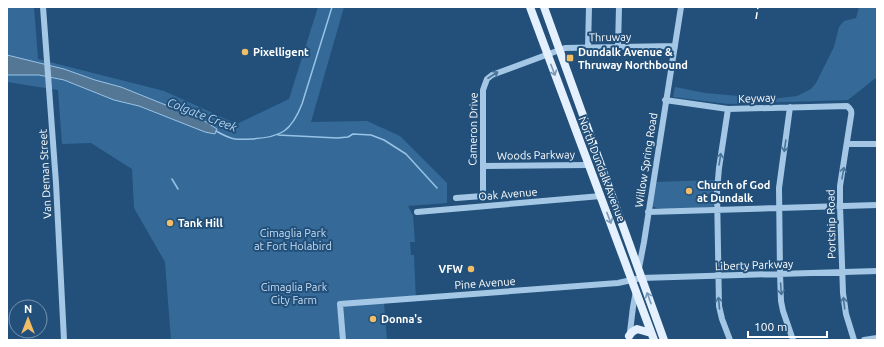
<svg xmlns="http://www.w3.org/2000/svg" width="884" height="347" viewBox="0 0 884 347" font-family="Ubuntu,sans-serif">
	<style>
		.green { fill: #356a98 }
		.water { fill: #557796; stroke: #98c3e6 }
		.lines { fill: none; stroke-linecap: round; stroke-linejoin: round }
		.stream { stroke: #98c3e6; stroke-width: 1.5 }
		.minor { stroke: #a4c7e5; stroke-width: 6 }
		.major { stroke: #e4f0fd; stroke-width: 8 }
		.rail { stroke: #fff; stroke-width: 1.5; stroke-dasharray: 7 3; stroke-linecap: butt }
		.oneway { stroke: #7998b5 }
		.oneway2 { stroke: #49749a }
		.poi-dot { fill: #f1bd66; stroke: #22507a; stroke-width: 1.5 }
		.labels { text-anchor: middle; stroke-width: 4; stroke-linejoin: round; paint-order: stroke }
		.street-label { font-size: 11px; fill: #fff; stroke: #22507a }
		.poi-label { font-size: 11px; font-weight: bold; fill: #fff; stroke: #22507a; text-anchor: start }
		.park-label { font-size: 11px; fill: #c7dff4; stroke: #22507a }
		.water-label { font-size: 12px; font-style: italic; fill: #afd1ed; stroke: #22507a }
	</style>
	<rect width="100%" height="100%" fill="#22507a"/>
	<path class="green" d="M7,7H34L38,59L164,91L237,124L289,99L318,7H344L311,122L367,121L400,136L447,183V203L408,206L413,216L415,242H410L411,255H414L416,301L384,303L387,340H340L338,338L337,340H171L165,262L134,208L132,169L91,143L62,144L58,90L7,82Z
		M859,7H877V77L848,100L728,104L673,97L675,87L705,93L772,99L797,96L811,89L816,83L834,47L839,27L844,21L856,18Z
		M715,180V203L713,207C701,208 660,212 652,206L655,182Z"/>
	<path class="water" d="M7,55L64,69L95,80L121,87L203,120L217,129L215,134L205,132L139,106L114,100L64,80L39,75H7Z"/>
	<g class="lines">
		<path class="stream" d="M216,131C232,140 235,140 252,139C281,137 291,132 302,104L332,7
			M278,135L337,138L348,137L353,134L371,135L384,140L406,154L437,188
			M172,179L178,189"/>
		<path class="minor" d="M43,7L56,183L64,340
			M618,47L619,7
			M588,48L589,7
			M665,100L728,109L847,106C851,109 852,111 851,116L840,186V206L843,293L846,314L854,340
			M790,107L779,188L780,273L781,301L783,311L793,340
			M728,109L719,168L717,191L719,306L722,319L730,340
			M848,144H877
			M483,166L589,165
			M456,198L483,196V90L487,79L492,75L565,48L675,46
			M417,212L601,196
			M648,212L877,205
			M639,268L644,242L681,7
			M343,340L340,304L618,283L641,278L877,271
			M629,340L633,307L636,291
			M864,340L877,338"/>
		<path class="major" d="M530,7L654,340
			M544,7L664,340
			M629,336L632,332L637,329L651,333"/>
		<path class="rail" d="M756,19L758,7"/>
	</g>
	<defs><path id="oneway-shaft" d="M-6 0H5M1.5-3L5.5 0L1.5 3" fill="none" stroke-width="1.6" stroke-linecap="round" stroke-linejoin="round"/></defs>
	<g class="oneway">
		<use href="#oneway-shaft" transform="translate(553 70) rotate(69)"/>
		<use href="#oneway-shaft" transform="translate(609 218) rotate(69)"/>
		<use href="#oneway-shaft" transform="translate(649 298) rotate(-110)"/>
	</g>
	<g class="oneway2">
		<use href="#oneway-shaft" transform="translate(493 75) rotate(-33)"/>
		<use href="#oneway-shaft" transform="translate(785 146) rotate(98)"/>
		<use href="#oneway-shaft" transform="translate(720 159) rotate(-81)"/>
		<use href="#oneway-shaft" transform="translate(843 173) rotate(-80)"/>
		<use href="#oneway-shaft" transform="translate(781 289) rotate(86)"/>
		<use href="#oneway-shaft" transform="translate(719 303) rotate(-95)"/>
		<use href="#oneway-shaft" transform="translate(844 303) rotate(-97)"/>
	</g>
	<g class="poi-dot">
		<circle cx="245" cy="52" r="4"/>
		<rect x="566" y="54" width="8" height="8" rx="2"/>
		<circle cx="689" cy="191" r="4"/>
		<circle cx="170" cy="223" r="4"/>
		<circle cx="471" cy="269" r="4"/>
		<circle cx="373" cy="319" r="4"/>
	</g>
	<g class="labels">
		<g class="street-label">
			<text transform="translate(610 37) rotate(-1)" y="4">Thruway</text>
			<text transform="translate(757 98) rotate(-2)" y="4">Keyway</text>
			<text transform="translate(473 129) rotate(-89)" y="4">Cameron Drive</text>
			<text transform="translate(536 155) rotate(-1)" y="4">Woods Parkway</text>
			<text transform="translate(646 160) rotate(-81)" y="4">Willow Spring Road</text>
			<text transform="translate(602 169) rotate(69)" y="4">North Dundalk Avenue</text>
			<text transform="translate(45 174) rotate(-93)" y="4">Van Deman Street</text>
			<text transform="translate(508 194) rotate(-5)" y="4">Oak Avenue</text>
			<text transform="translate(831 224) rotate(-91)" y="4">Portship Road</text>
			<text transform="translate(754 265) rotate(-2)" y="4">Liberty Parkway</text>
			<text transform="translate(485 283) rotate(-4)" y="4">Pine Avenue</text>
		</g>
		<g class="poi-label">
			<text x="253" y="56">Pixelligent</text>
			<text x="578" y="56">Dundalk Avenue &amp;<tspan x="578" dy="13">Thruway Northbound</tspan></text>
			<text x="697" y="189">Church of God<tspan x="697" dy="13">at Dundalk</tspan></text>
			<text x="178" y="227">Tank Hill</text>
			<text x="463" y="273" text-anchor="end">VFW</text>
			<text x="381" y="323">Donna's</text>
		</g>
		<g class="park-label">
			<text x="293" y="237">Cimaglia Park<tspan x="293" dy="13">at Fort Holabird</tspan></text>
			<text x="294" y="291">Cimaglia Park<tspan x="294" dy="13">City Farm</tspan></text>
		</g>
		<g class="water-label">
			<text transform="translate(202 115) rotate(21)" y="4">Colgate Creek</text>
		</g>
	</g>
	<rect width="884" height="347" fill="none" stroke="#ffffff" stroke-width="16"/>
	<g transform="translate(28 319)"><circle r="19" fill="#22507a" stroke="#7a96af"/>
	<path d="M0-3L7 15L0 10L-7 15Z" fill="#f1bd66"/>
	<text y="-6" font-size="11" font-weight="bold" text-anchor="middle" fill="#ffffff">N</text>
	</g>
	<path d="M748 331v6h79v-6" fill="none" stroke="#ffffff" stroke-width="2"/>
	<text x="754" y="331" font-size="12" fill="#ffffff" stroke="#22507a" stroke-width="3" paint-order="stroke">100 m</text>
</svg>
